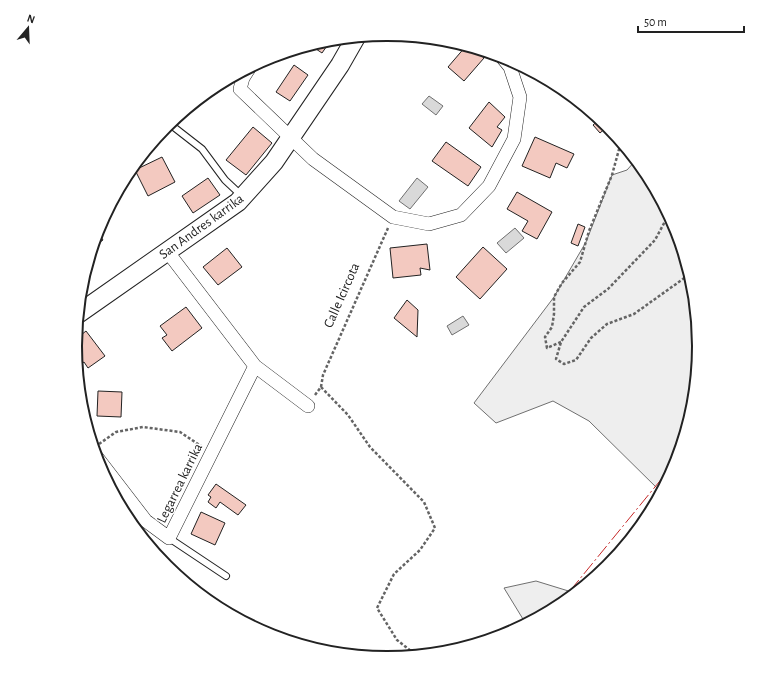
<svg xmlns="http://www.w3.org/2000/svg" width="774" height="692" viewBox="0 0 774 692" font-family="'Alegreya Sans',sans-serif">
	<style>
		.green { fill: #eee; stroke: #6f6f6f }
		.water { fill: #d9d9d9; stroke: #6f6f6f }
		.building { fill: #f3c9c0; stroke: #222 }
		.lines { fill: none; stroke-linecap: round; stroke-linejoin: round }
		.lane-casing { stroke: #222; stroke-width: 8 }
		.street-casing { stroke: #222; stroke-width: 14 }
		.secondary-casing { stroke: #222; stroke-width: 20 }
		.path { stroke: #646464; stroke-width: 2.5; stroke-dasharray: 3 2; stroke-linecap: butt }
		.lane { stroke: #fff; stroke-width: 6 }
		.street { stroke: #fff; stroke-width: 13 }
		.secondary { stroke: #fff; stroke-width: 18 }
		.power { stroke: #c62828; stroke-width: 1; stroke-dasharray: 14 3 2 3; stroke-linecap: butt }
		.labels { text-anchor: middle; stroke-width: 3; stroke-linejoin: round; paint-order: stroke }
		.street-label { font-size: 14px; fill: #222; stroke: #fff }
		.rim { fill: none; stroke: #222; stroke-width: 2 }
	</style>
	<rect width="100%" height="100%" fill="#fff"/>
	<path class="green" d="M636,160C688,224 709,327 693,407C687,437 675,466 661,492L589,421L553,401L496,423L474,403L554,297L586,242L612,175L627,170Z
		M536,581L575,593L560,606L526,624L504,588Z"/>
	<path class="water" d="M429,96L443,106L436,115L422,104Z
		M417,178L428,187L410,209L399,201Z
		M515,228L524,238L506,253L497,243Z
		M463,316L469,325L452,335L447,326Z"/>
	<path class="building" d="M331,40L322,53L310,45L326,40Z
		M466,46L471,47L484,58L464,81L448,67Z
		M294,65L308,75L290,101L276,92Z
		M489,102L505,117L497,127L502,130L492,147L469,128Z
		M600,119L608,126L600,133L593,125Z
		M253,127L272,143L246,175L226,160Z
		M535,137L574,154L567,168L556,163L550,178L522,166Z
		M446,142L481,167L468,186L432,161Z
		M162,157L175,182L148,196L135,170Z
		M208,178L220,195L193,213L182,196Z
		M517,192L552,212L537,239L522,231L528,221L507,209Z
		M578,224L585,227L578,246L571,243Z
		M97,231L103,240L93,247Z
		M427,244L430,270L420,268L421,275L393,278L390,248Z
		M483,247L507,269L480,299L456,277Z
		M227,248L242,267L218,285L203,267Z
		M407,300L418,310L417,337L394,318Z
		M186,307L202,328L172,351L162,338L167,335L160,326Z
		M86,331L105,356L88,368L84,362L77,367L75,346L76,339Z
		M98,391L122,392L121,417L97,416Z
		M216,484L246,505L238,515L220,502L216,508L208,502L211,497L208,495Z
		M201,512L225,523L215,545L191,534Z"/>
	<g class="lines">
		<defs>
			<path id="lane" d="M175,128L202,149L225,180L241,195
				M169,538L226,576"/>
			<path id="street" d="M250,67L243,78L240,89L313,159L393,217L429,224L461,215L489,186L514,139L520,97L510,67L501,56
				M255,366L308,406
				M96,456L146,521L169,538L255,366L167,251"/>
			<path id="secondary" d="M78,314L238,202L274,162L340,65L356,37"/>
		</defs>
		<use href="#lane" class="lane-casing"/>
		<use href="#street" class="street-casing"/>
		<use href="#secondary" class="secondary-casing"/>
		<path class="path" d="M669,214L655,240L608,289L584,307L561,342L556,359L564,364L576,360L591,338L607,324L634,314L690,274
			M561,342L547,348L545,337L552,327L554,314V297L562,283L580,262L589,231L612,175L621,142
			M321,387L323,375L388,228
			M315,395L321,387L348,415L370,447L424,502L435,528L420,550L394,574L377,608L397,640L416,655
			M99,444L116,432L143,427L180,432L201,446"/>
		<use href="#lane" class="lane"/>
		<use href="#street" class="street"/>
		<use href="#secondary" class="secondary"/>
		<path class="power" d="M556,608L677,460"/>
	</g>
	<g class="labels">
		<g class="street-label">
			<text transform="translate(201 226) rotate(-36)" y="5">San Andres karrika</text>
			<text transform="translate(341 295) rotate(-66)" y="5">Calle Icircota</text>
			<text transform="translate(179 483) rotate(-64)" y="5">Legarrea karrika</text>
		</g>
	</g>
	<path d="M0 0H774V692H0ZM82 346a305 305 0 1 1 610 0a305 305 0 1 1-610 0Z" fill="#fff" fill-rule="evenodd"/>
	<path class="rim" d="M82 346a305 305 0 1 1 610 0a305 305 0 1 1-610 0Z"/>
	<g transform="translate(28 28) rotate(19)" stroke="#ffffff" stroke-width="3" paint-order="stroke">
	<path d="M0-3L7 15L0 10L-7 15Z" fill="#222222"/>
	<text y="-6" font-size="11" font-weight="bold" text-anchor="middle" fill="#222222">N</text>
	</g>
	<path d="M638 26v6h106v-6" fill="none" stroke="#222222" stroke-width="2"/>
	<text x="644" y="26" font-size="12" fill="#222222" stroke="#ffffff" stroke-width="3" paint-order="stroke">50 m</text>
</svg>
